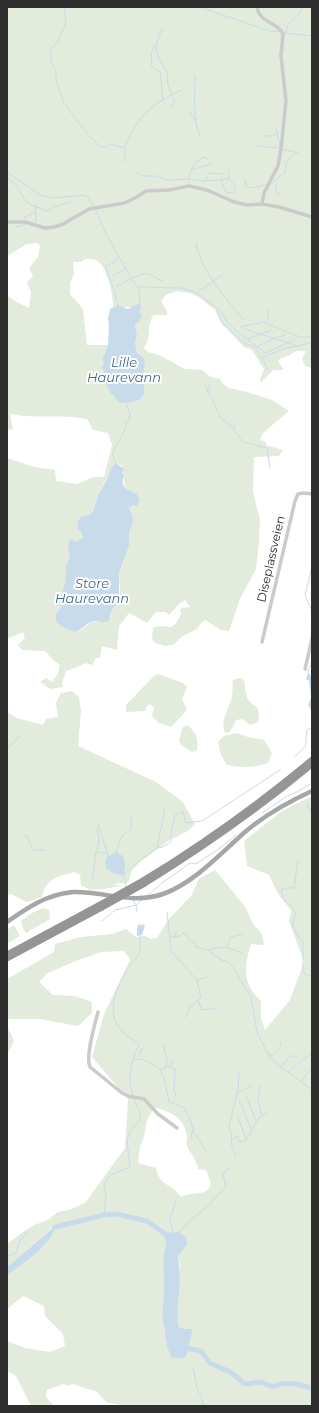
<svg xmlns="http://www.w3.org/2000/svg" width="319" height="1413" viewBox="0 0 319 1413" font-family="Montserrat,sans-serif">
	<style>
		.green { fill: #e3ebdc; fill-rule: evenodd }
		.water { fill: #c8dbea }
		.lines { fill: none; stroke-linecap: round; stroke-linejoin: round }
		.stream { stroke: #c8dbea; stroke-width: 1 }
		.river { stroke: #c8dbea; stroke-width: 5 }
		.minor { stroke: #cbcbcb; stroke-width: 3.5 }
		.major { stroke: #a6a6a6; stroke-width: 4.5 }
		.highway { stroke: #959595; stroke-width: 5 }
		.highway-bridge { stroke: #959595; stroke-width: 5 }
		.labels { text-anchor: middle; stroke-width: 4; stroke-linejoin: round; paint-order: stroke }
		.street-label { font-size: 12px; fill: #2e2e2e; stroke: #fff }
		.water-label { font-size: 13px; font-style: italic; fill: #3f6a8c; stroke: #fff }
	</style>
	<rect width="100%" height="100%" fill="#fff"/>
	<path class="green" d="M7,7H312V368L305,366L302,359L306,351H296C291,356 283,356 278,361L284,370H273L261,383L260,379L264,369L252,350L244,347L221,323L215,310L200,298L190,293L176,291L166,295L161,301L167,312V315H154C145,326 153,335 144,348L148,352L159,355L185,369L202,370L211,377L220,379L223,384L229,388L247,392L272,400L289,411L263,433L260,440L266,442V445L283,450L279,456L254,457L253,492L260,520L259,543L256,569L240,599L229,631L221,630L205,620L200,624L197,629L183,636L173,645L165,646L155,643L152,639L153,628C170,622 170,636 181,614L180,610L182,608L190,607L185,600L179,604L169,615L166,612H156L147,623L129,613L119,626L117,650L102,646L100,658H96L92,665L85,663L80,666L66,671L62,683L63,687L50,689L40,682L46,678L52,682L58,674L60,665L54,661L45,651L22,650L18,645L25,638L23,632L7,639V458L34,467L55,470L56,481L77,484L93,477H104L112,445L108,433L93,430L87,419C62,414 36,419 10,414L13,429L8,430L7,427V295L13,300L29,308L31,292L27,282L33,276L29,268L38,257L40,246L37,243L27,244L7,256ZM85,259C91,259 96,259 100,263C107,269 114,297 113,307L118,305C127,309 131,306 139,309V322L135,325L137,335L135,342L136,348L144,383L136,401L119,402L106,384C107,378 104,370 104,363L102,360L108,345H87L83,309L70,294V283L74,274L73,262H81ZM117,463L122,466L125,487L128,491L137,494L140,501L138,505H133L129,508L134,520L129,532V546L119,573L120,594L118,602L111,611V617L108,621L105,622H92L81,630L75,632C68,629 51,624 57,612C58,610 60,609 61,607L60,600L65,583L66,566L70,557L68,549L69,540L77,542L83,537L81,532L77,528L78,520C82,516 88,517 91,513C95,508 95,501 98,495C103,485 110,471 117,463Z
		M158,674L183,683L187,687L182,699L187,710L171,727L159,723L152,716L154,707L149,704L145,711L126,712V705L153,677Z
		M240,678L244,680C245,686 245,692 247,697C252,709 262,702 258,722L251,725L242,719L236,720L230,732L225,733C219,721 230,708 232,696C233,691 232,686 233,680Z
		M72,691L79,697L81,712L78,746L156,782L183,802L195,824L188,831L170,840L140,862L132,870L129,881L126,883L113,884L121,886L104,889L90,890L81,885L80,875L74,872C57,877 46,878 42,897L27,902L11,894L7,895V712L17,718L43,725L46,719L58,717L56,703L61,693Z
		M187,725C196,732 199,739 197,750L192,752L181,745L179,741L182,728Z
		M237,733L248,737L264,740L272,753L268,763C251,768 243,768 227,765L221,755L218,742L224,736Z
		M312,796V1406H126L106,1402L97,1392L73,1384L68,1386L64,1384L47,1390L46,1397L54,1406H31L16,1376L7,1371V1341L25,1348L50,1352L65,1346L63,1334L45,1316L44,1306L23,1296L7,1309V1275L47,1243L54,1226L7,1267V1244L26,1230L34,1225L46,1221L58,1212L69,1210L85,1203L125,1148L128,1099L92,1057L104,1014L130,960L124,951L101,952L71,963L48,973L39,982L53,995L75,996L92,1002V1013L78,1026L40,1019H7V979L54,952L55,944L81,937L112,934L126,929L136,937L145,936L151,939L157,938L169,919L191,896L199,879L215,870L246,908L253,924L262,934L264,945L251,944C244,967 242,983 261,1001V1019L265,1030L290,1000L304,962L289,921L291,910L278,894L269,875L247,866L244,841L282,811ZM156,1108C172,1112 184,1118 187,1136C187,1140 186,1142 187,1146C191,1154 197,1160 198,1169L206,1170L211,1184C206,1198 193,1190 181,1197C173,1184 159,1186 156,1168L138,1163L140,1147L144,1137L147,1120L153,1109ZM166,1243L178,1256L180,1264L177,1319L179,1327L186,1329H193L186,1357L167,1346L162,1314L164,1294L163,1260Z
		M43,908L49,910L50,919L26,933L22,927L21,921L32,913Z
		M14,925L20,936L7,944V930Z
		M7,1026L14,1041L7,1055Z"/>
	<path class="water" d="M140,303L141,307L139,312L142,316L139,322L135,325L137,335L135,342L137,353C150,360 143,366 143,377C143,385 147,392 141,398C137,403 126,402 120,403L115,398V396L111,394C108,385 105,387 106,376L104,375V371L102,367L104,363L102,360L108,345L109,325L108,319L110,309L118,305L128,309Z
		M116,463L124,469L122,473L124,475C120,489 127,489 137,494L140,501L137,506L133,505L129,508L134,520L129,532V546L119,573V599C118,604 113,607 111,612C110,615 111,621 106,622C101,623 95,620 91,622C85,625 81,630 75,632C68,629 50,624 57,612C58,610 60,609 61,607L60,600L65,583L66,566L70,557L68,549L69,540L71,539L77,542L83,537L81,532L77,528L78,520L81,517L89,515L93,511L98,495L107,479L111,468Z
		M308,673L310,674L312,680L311,710L308,705L311,698L309,681L306,679Z
		M116,852L123,856L125,865L124,876L113,873L106,868C105,856 106,857 116,852Z
		M140,923V926L142,924L145,925L142,935L137,936V927Z
		M55,1226C55,1242 20,1266 7,1275V1267Z
		M178,1232L186,1237L187,1245L178,1256C180,1268 180,1281 179,1293C178,1305 176,1316 179,1327L186,1329H193L186,1357L179,1359L171,1357L167,1346L162,1314L164,1294L163,1260L166,1243L164,1233Z"/>
	<g class="lines">
		<path class="stream" d="M64,7L66,22L58,42L50,50L52,64L56,71V80L64,103L89,136L101,147H105L110,144L125,148V162
			M199,7L270,31L280,32
			M162,29C158,39 153,48 159,59C161,64 165,67 167,72C168,77 167,80 168,85C168,86 174,99 175,101L171,109
			M285,33L312,36
			M286,33L287,26L301,12L302,8L312,7
			M155,45L151,53L152,67L160,72C163,81 160,89 163,99
			M195,76C195,93 192,123 201,137
			M190,112L196,122
			M276,128L280,145
			M261,136H270L276,134
			M258,146L279,148
			M125,147C138,115 151,104 182,90
			M282,149L298,153
			M229,168V179L235,185V189
			M191,170L211,164
			M7,172L42,196L54,198L85,195L88,197L93,206
			M137,173L143,176H156L168,180L187,179L205,181L229,179
			M7,178L17,186L23,197L29,204L47,211L56,206L70,202
			M189,179C190,167 195,163 204,157L209,160
			M245,180L246,186L253,188L268,184
			M205,181L209,173L225,174
			M221,181L227,193L235,192
			M276,182V190L280,196
			M271,183C278,181 280,174 286,172V163L295,153
			M35,205L36,222
			M95,209L105,232L131,278L139,289L140,303
			M25,220V217L35,212
			M15,227L25,225V223
			M196,243C201,272 225,297 243,319
			M114,275L126,269
			M116,287L131,278L147,273L162,281
			M139,287L181,288L192,291L197,293L222,312C224,324 255,345 266,353L296,339
			M198,292L222,275
			M118,307L114,290L105,267L119,259
			M217,310L222,322L243,342L254,347L262,358L268,370
			M265,322L268,319V310
			M241,327L263,322L300,337H311
			M244,329L298,346
			M276,338L285,335
			M248,339L272,330
			M258,346L273,339
			M262,358L285,348L298,346L312,342
			M204,383L221,418L229,424L243,442L267,448L270,468
			M207,391L210,384
			M234,430L235,425
			M116,463C105,450 127,438 126,422H128L130,415L126,402
			M312,567L305,595L312,611
			M311,639L312,615
			M308,673V670L312,663
			M7,749L20,736
			M295,757L306,745V737L307,730L312,728
			M307,803L312,815
			M262,813L287,796L297,792L312,783
			M98,823L108,855
			M97,827L99,840L97,852L106,853L108,856
			M23,835L27,836L33,850H44
			M157,848L165,809
			M116,852L122,836L131,829V817
			M298,860L294,888H285L281,890C282,892 282,895 283,897C285,902 292,905 295,912C296,917 294,917 293,921C291,927 298,937 303,941V972L308,976L312,975
			M124,874L144,857L157,848L163,847L171,842V834L175,815L183,812L186,823L202,821L280,770
			M124,876L126,887
			M92,881L96,852
			M147,896L162,883L190,863L196,864L220,848L236,835
			M133,900L136,905L137,911
			M167,912L171,951L197,980L201,997L190,1007L187,1015L183,1018
			M102,921L115,910L136,905L142,900
			M170,937L180,936L183,933L186,934L191,942L195,943L196,947L210,950L214,956L219,957L221,960L228,962L232,966L251,997L257,1032L269,1056L281,1067L312,1090
			M174,937L178,930
			M227,946L231,937L242,934
			M210,950C224,945 230,948 242,953
			M197,980L206,977
			M198,1001L202,1010L218,1008
			M269,1056C276,1054 280,1050 281,1043
			M139,1057L141,1050L144,1048
			M134,1060C143,1057 153,1064 160,1070L166,1068L167,1060L164,1048L165,1045
			M171,1061L172,1065L171,1066
			M168,1066L175,1069L174,1090L176,1096
			M281,1067C288,1060 286,1055 298,1056
			M159,1069L164,1077L169,1102L183,1107L189,1116L194,1132L205,1150
			M289,1072L299,1062L312,1054
			M302,1081L312,1067
			M260,1086L258,1099L261,1115
			M238,1093L251,1086
			M246,1095L256,1121
			M133,1096C129,1084 129,1069 134,1056C135,1052 138,1049 139,1044C132,1039 123,1034 118,1026C106,1008 119,982 130,966C132,962 137,958 139,954C141,948 140,941 140,935
			M239,1100L252,1131
			M238,1117L246,1139
			M192,1139L191,1136L193,1130
			M232,1139L237,1136L239,1142L245,1141C253,1132 254,1118 266,1113
			M235,1155V1152L232,1148L231,1133L229,1126L238,1090L239,1073
			M104,1215L106,1194L104,1185L110,1175L130,1167L127,1141L130,1131L140,1120V1112L134,1099
			M173,1232L170,1220L176,1201
			M179,1233L189,1221L210,1205L213,1199L226,1188L223,1174L226,1170L230,1168
			M7,1256L16,1253L19,1242L27,1232
			M193,1368L198,1392C203,1396 202,1400 203,1406"/>
		<path class="river" d="M55,1227L104,1215L116,1214L147,1221L168,1236
			M182,1347L201,1351L210,1363L230,1372L236,1376L242,1382L247,1384L261,1382L273,1387C286,1380 298,1385 312,1388"/>
		<path class="minor" d="M257,7C260,24 277,21 283,34L281,56L286,101L281,149L278,166L264,193L262,204
			M7,222H25L45,228L54,227L63,224L89,209L124,203L135,198L146,191L169,190L189,186L207,190L234,202L247,205L262,204L279,207L312,217
			M262,642L295,501L298,494L303,493L312,494
			M305,669L312,639
			M98,1012C95,1024 85,1057 90,1067L122,1093L128,1096L144,1099L158,1114L177,1128"/>
		<path class="major" d="M7,922C27,908 47,894 73,892C104,891 131,905 163,894C194,883 220,854 245,832C265,815 288,802 312,791"/>
		<path class="highway" d="M143,880C202,844 258,804 312,759
			M145,884C203,848 259,809 312,765
			M7,954L100,904
			M7,959L102,908"/>
		<path class="highway-bridge" d="M100,904L143,880
			M102,908L145,884"/>
	</g>
	<g class="labels">
		<g class="street-label">
			<text transform="translate(271 559) rotate(-77)" y="4">Diseplassveien</text>
		</g>
		<g class="water-label">
			<text x="124" y="367">Lille<tspan x="124" dy="15">Haurevann</tspan></text>
			<text x="92" y="588">Store<tspan x="92" dy="15">Haurevann</tspan></text>
		</g>
	</g>
	<rect width="319" height="1413" fill="none" stroke="#2e2e2e" stroke-width="16"/>
</svg>
